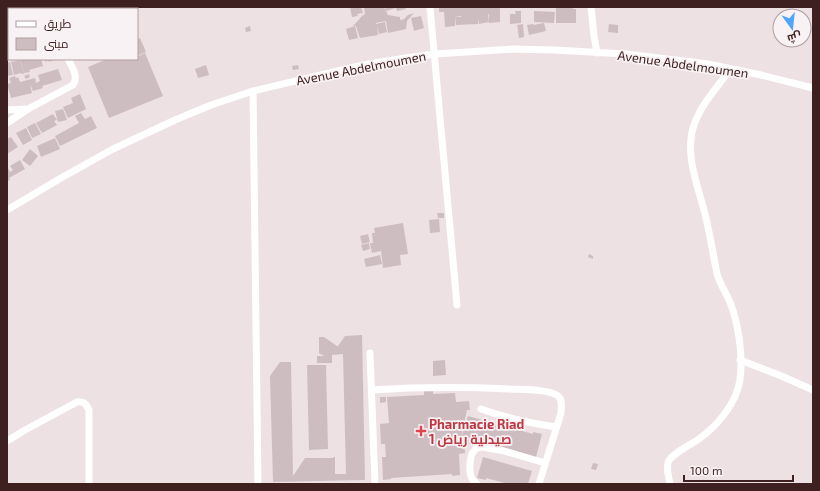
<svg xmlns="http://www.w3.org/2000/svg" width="820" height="491" viewBox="0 0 820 491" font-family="'Exo 2',Cairo,sans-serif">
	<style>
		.building { fill: #cebdc0 }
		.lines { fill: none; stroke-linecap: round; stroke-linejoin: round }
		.minor { stroke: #fff; stroke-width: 7 }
		.health-dot { fill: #e0444e; stroke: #f9f2f4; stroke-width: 1.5 }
		.labels { text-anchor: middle; stroke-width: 3.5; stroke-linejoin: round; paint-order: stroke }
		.street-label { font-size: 13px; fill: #3f2020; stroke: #f9f2f4 }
		.health-label { font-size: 13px; font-weight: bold; fill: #be3a42; stroke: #f9f2f4; text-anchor: start }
	</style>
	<rect width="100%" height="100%" fill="#ede1e3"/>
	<path class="building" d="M350,7H361L363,13L357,14L358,16L352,17Z
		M364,7H384L388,15L400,17V20L404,19L408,15L414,13L407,21L406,29L388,33L386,21L376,23V24L385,22L387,32L379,34L377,26L378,35L360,38L356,26H353L362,16L365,14Z
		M385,7H405L406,9L397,11L396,8L386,11Z
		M439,7H500V22L489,23V14H488L489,22L479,24L478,18V24L456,25L455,17H461V16L455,17V26L445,27L444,12H439Z
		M556,7H573V9H576V23H556Z
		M515,11H521V23L510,24V14H516Z
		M534,11L555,12L554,23L534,22Z
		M421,16L424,28L414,31L411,18Z
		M544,23L546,31L529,35L527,25L533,24L534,25Z
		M523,24L524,37L519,38L517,25Z
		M609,24L618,25V33L608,32Z
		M250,26L251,31L246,32L245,28Z
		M355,26L358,38L349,40L346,29Z
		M140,38L146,52L137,56V40Z
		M145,53L163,96L109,118L88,67L107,59H137V57Z
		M20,59H41L43,66L29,70L30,72L24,73Z
		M44,59H55L49,62L48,60L46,62Z
		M20,60L24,74H22L21,73L14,75L11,62Z
		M10,62L13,75L7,76V63Z
		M206,65L209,75L198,78L195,69Z
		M298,65L299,69L293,70L292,66Z
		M58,69L62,80L42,86L43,88L33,91L30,84L32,93L11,98L7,84L11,83L9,78L15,76L16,78L18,77L20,82L35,78L36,83L40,81L38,75Z
		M29,74L30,77L26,79L24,76Z
		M80,94L86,109L68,118L63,107L73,103L71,98Z
		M63,109L67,120L58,122L55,111Z
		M81,113L85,119L91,116L97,128L60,146L55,136L79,123L75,116Z
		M53,114L57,120L54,121L57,125L42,133L36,123Z
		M35,123L41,134L32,138L27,127Z
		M26,128L32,140L23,145L16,133Z
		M11,137L18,147L7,154V139Z
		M55,138L60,149L41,157L37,146Z
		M30,149L38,156L30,166L22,160Z
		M20,160L25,169L9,178L10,180L7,181V166L10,172L13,170L10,166Z
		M437,213H444V218H438Z
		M439,219L440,232L430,233L429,220Z
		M403,223L408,254L400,255L401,265L383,268L381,251L372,253L370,243H373L372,233H375L374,228Z
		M368,234L370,242L362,244L360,236Z
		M369,243L370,249L363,251L361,245Z
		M589,254L593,256V259L588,257Z
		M380,255L382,264L366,267L364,259Z
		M362,335L365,480L273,482L270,376L280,362H291L293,476L305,458H333V457H335V474H346L343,354L332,355V363H317V356H324L319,353V337H324L337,346H338L345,336Z
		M445,360L446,375L433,376V361Z
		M307,365H326L328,449L309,450Z
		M424,391H433V394L455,393L456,402L469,401L470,410H467L461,438L469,440L470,444H464L465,453L459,454L460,475L452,476V474L391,478V479L383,480L382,457H386L385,444H381L380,424L389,423L387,397L424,395Z
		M380,397H386V402L380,403Z
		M468,416L533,434V432L542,434L536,457L462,436Z
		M483,457L532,471L528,484H508L486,478V480L477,478Z
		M593,463L598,464L596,470L591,469Z"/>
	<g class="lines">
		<path class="minor" d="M430,7L457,305
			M591,7L594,36L597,53
			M111,9L119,7
			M7,34H9
			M253,91L258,484
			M7,110L27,109
			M7,123L28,109L73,85C79,77 72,67 68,59
			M7,210L61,178L113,149L175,120L211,105L253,91L363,65L406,58L435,54L513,49L554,50L626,54L708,64L761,75L813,88
			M370,353L375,484
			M740,360L779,375L813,390
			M372,390C418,387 464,387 509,389C521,389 549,389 558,396C563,400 561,407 561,413L539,484
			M481,409C506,418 530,423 556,427
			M7,441L25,430L77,402C84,401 86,404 89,410V484
			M477,484C476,483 473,480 472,479C469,474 469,455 474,451C476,448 480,447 483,447L504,451L545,463
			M670,484C669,478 666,469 668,463C669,455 692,444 699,439C718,425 736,404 740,380C743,356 739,325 730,302C726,293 720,284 717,274C713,254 710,234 705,214C698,186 684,154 694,125C701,104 718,87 730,69"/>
	</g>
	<path class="health-dot" d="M419 425h4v4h4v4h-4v4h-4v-4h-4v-4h4z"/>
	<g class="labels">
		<g class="street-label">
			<text transform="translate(683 64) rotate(8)" y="5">Avenue Abdelmoumen</text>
			<text transform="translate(361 68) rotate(-11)" y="5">Avenue Abdelmoumen</text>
		</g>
		<g class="health-label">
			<text x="429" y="429">Pharmacie Riad<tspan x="429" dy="15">1 صيدلية رياض</tspan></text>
		</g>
	</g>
	<rect width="820" height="491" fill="none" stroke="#3f2020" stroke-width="16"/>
	<rect x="8" y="8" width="130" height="52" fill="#f9f2f4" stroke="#af9e9f"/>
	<rect x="16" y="21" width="20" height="6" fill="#ffffff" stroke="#af9e9f"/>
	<text x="44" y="28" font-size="12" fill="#3f2020">طريق</text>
	<rect x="16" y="38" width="20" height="12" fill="#cebdc0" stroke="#af9e9f"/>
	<text x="44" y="48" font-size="12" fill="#3f2020">مبنى</text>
	<g transform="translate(792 28) rotate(165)"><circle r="19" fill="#f9f2f4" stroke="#af9e9f"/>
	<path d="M0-3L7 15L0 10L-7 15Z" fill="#50a5fc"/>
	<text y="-6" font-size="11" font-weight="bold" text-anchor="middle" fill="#3f2020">ش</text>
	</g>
	<path d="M684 475v6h109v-6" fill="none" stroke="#3f2020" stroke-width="2"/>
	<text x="690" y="475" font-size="12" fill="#3f2020" stroke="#f9f2f4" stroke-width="3" paint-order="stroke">100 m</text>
</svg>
